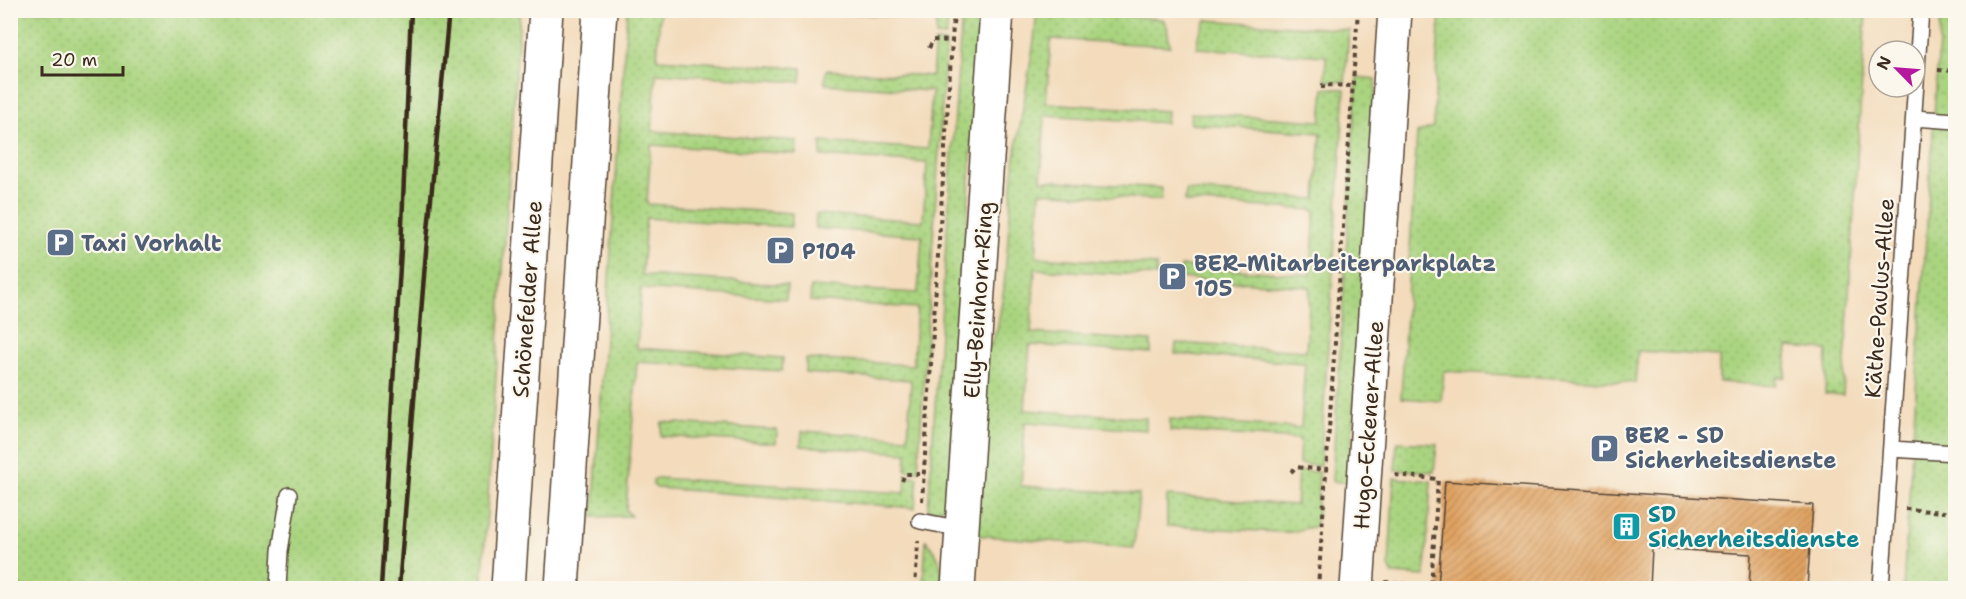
<svg xmlns="http://www.w3.org/2000/svg" width="1966" height="599" viewBox="0 0 1966 599" font-family="'Shantell Sans',sans-serif">
	<style>
		.grass { fill: url(#grass-dots); stroke: #727f4f; stroke-width: 1.5 }
		.building { fill: url(#building-hatch) }
		.lines { fill: none; stroke-linecap: round; stroke-linejoin: round }
		.service-casing { stroke: #574536; stroke-width: 18 }
		.tertiary-casing { stroke: #574536; stroke-width: 36 }
		.trunk-casing { stroke: #574536; stroke-width: 36 }
		.path { stroke: #574536; stroke-width: 4; stroke-dasharray: 4.5 4.5; stroke-linecap: butt }
		.service { stroke: #fff; stroke-width: 15 }
		.tertiary { stroke: #fff; stroke-width: 33 }
		.trunk { stroke: #fff; stroke-width: 33 }
		.rail { stroke: #3b2a1e; stroke-width: 4.5 }
		.labels { text-anchor: middle; stroke-width: 4.5; stroke-linejoin: round; paint-order: stroke }
		.service-label { font-size: 22px; font-weight: bold; fill: #4e5e75; stroke: #fbf7ec; text-anchor: start }
		.street-label { font-size: 22px; fill: #3b2a1e; stroke: #fbf7ec }
		.culture-label { font-size: 22px; font-weight: bold; fill: #0d838f; stroke: #fbf7ec; text-anchor: start }
	</style>
	<defs>
		<pattern id="grass-dots" width="8" height="8" patternUnits="userSpaceOnUse" patternTransform="scale(1.5)"><rect width="8" height="8" fill="#aad480"/><path d="M2 2h.1M6 6h.1" fill="none" stroke="#93b66e" stroke-width="1.8" stroke-linecap="round"/></pattern>
		<pattern id="building-hatch" width="6" height="6" patternUnits="userSpaceOnUse" patternTransform="scale(1.5)"><rect width="6" height="6" fill="#e0a362"/><path d="M-1 1l2-2M0 6l6-6M5 7l2-2" fill="none" stroke="#b78550"/></pattern>
	</defs>
	<rect width="100%" height="100%" fill="#fbf7ec"/>
	<filter id="ink" filterUnits="userSpaceOnUse"><feTurbulence type="fractalNoise" baseFrequency=".0167" numOctaves="2"/><feDisplacementMap in="SourceGraphic" scale="12" xChannelSelector="R" yChannelSelector="G"/><feConvolveMatrix kernelMatrix="1 2 1 2 8 2 1 2 1" color-interpolation-filters="sRGB"/></filter>
	<filter id="wash" filterUnits="userSpaceOnUse"><feTurbulence type="fractalNoise" baseFrequency=".008" numOctaves="4" result="noise"/><feDisplacementMap in="SourceGraphic" scale="24" xChannelSelector="R" yChannelSelector="G"/><feGaussianBlur stdDeviation="1.35" result="paint"/><feColorMatrix in="noise" values="0 0 0 0 0 0 0 0 0 0 0 0 0 0 0 0 0 1.4 0 .05"/><feComposite in="paint" operator="in"/></filter>
	<g filter="url(#wash)">
		<rect width="100%" height="100%" fill="#f3dbbb"/>
		<path class="grass" d="M10,11H520L482,588H11Z
			M627,11H660L657,59L802,68L801,82L656,73L652,131L797,141L796,154L651,145L647,204L792,213L791,227L646,218L642,275L787,285L786,299L641,289L637,348L783,358L782,371L637,362L626,510L631,516L593,517Z
			M830,11H949L946,37L936,36V19L830,12Z
			M962,11L974,13L980,23L949,498C944,510 940,511 928,510Z
			M1037,11H1085L1096,14L1163,19L1167,26L1170,46L1051,39L1046,103L1167,111L1166,123L1045,115L1041,180L1162,188L1161,200L1040,192L1036,257L1157,265L1156,276L1035,269L1031,333L1151,341V353L1030,345L1025,410L1146,418V430L1025,422L1021,486L1139,494L1134,548L974,535L985,357L997,330L1004,288L1014,163L1034,41Z
			M1440,11H1866L1843,395L1825,394L1827,350L1788,347L1785,377L1777,378L1776,386L1719,382V356L1638,351L1635,383L1444,371L1441,401L1401,398L1417,133L1433,127Z
			M1941,11H1955V588H1903Z
			M1206,20L1349,30L1345,82L1325,81L1326,56L1197,48L1198,37Z
			M935,42L946,43L918,471L906,470L907,453L801,446L802,431L908,438L911,380L805,373L806,359L913,365L917,308L810,301L811,287L918,293L922,236L815,228L816,214L923,221L927,163L821,156V142L928,149L932,91L825,84L826,70L932,76Z
			M1357,77L1376,79L1349,483L1332,481Z
			M1324,88L1345,89L1320,466L1299,464L1300,439L1170,431V419L1301,428L1305,363L1175,354L1176,343L1306,351L1310,287L1180,278L1181,266L1311,275L1315,210L1185,202L1186,190L1316,199L1321,133L1190,124L1191,113L1321,121Z
			M662,422L777,430L776,443L661,436Z
			M1397,442L1437,444L1434,472L1395,470Z
			M1298,471L1319,472L1316,526L1291,532H1278L1167,526V496L1296,505Z
			M906,476L918,477L915,508L657,488L653,485V480L657,478L905,493Z
			M1394,478L1431,481L1425,576L1392,574L1389,566Z
			M926,540C940,558 944,566 942,588H923Z"/>
		<g id="blocks">
			<path class="building" d="M1445,481L1813,505L1807,588H1749L1751,554L1652,548L1650,588H1586L1497,583V588H1438Z"/>
		</g>
	</g>
	<g filter="url(#ink)">
		<use href="#blocks" fill-opacity="0" stroke="#574536" stroke-width="1.5"/>
		<g class="lines">
			<defs>
				<path id="service" d="M1914,118L1956,121
					M1891,449L1956,453
					M920,521L962,529
					M278,588L280,551L289,495
					M1881,588L1921,10"/>
				<path id="tertiary" d="M958,588L997,10
					M1357,588L1395,10"/>
				<path id="trunk" d="M508,588L546,10
					M562,588L600,10"/>
			</defs>
			<use href="#service" class="service-casing"/>
			<use href="#tertiary" class="tertiary-casing"/>
			<use href="#trunk" class="trunk-casing"/>
			<path class="path" d="M929,48L933,40L953,41
				M1938,70L1956,71
				M1323,89V85L1353,86
				M1291,472L1296,467L1326,470
				M1395,475L1438,479L1431,588
				M902,481L905,474H925
				M922,501L954,10
				M1905,509L1956,513
				M1385,582L1431,586
				M915,588L918,541
				M1318,588L1358,10"/>
			<use href="#service" class="service"/>
			<use href="#tertiary" class="tertiary"/>
			<use href="#trunk" class="trunk"/>
			<path class="rail" d="M381,588L401,249L411,10
				M399,588L426,251L449,10"/>
		</g>
	</g>
	<defs>
		<symbol id="parking-square" viewBox="-11 -11 22 22"><rect x="-9" y="-9" width="18" height="18" rx="4" fill="#5c6f8a" stroke="#fbf7ec"/><path d="M-3.5-5.5H1a3.5 3.5 0 0 1 0 7H-1V5.5H-3.5ZM-1-3.4V-.6H.8a1.4 1.4 0 0 0 0-2.8Z" fill="#fff"/></symbol>
		<symbol id="building-square" viewBox="-11 -11 22 22"><rect x="-9" y="-9" width="18" height="18" rx="4" fill="#0f9aa8" stroke="#fbf7ec"/><path d="M-4-6H4V6H1V3H-1V6H-4ZM-2.5-4.3h1.7v1.8h-1.7ZM.8-4.3h1.7v1.8H.8ZM-2.5-1h1.7V.8h-1.7ZM.8-1h1.7V.8H.8Z" fill="#fff"/></symbol>
	</defs>
	<g fill-rule="evenodd">
		<use href="#parking-square" x="44" y="226" width="33" height="33"/>
		<use href="#parking-square" x="764" y="234" width="33" height="33"/>
		<use href="#parking-square" x="1156" y="260" width="33" height="33"/>
		<use href="#parking-square" x="1588" y="432" width="33" height="33"/>
		<use href="#building-square" x="1610" y="510" width="33" height="33"/>
	</g>
	<g class="labels">
		<g class="service-label">
			<text x="81" y="251">Taxi Vorhalt</text>
			<text x="802" y="259">P104</text>
			<text x="1194" y="271">BER-Mitarbeiterparkplatz<tspan x="1194" dy="25">105</tspan></text>
			<text x="1625" y="443">BER - SD<tspan x="1625" dy="25">Sicherheitsdienste</tspan></text>
		</g>
		<g class="street-label">
			<text transform="translate(1879 298) rotate(-86)" y="8">Käthe-Paulus-Allee</text>
			<text transform="translate(527 299) rotate(-86)" y="8">Schönefelder Allee</text>
			<text transform="translate(978 300) rotate(-86)" y="8">Elly-Beinhorn-Ring</text>
			<text transform="translate(1368 425) rotate(-86)" y="8">Hugo-Eckener-Allee</text>
		</g>
		<g class="culture-label">
			<text x="1648" y="522">SD<tspan x="1648" dy="25">Sicherheitsdienste</tspan></text>
		</g>
	</g>
	<rect width="1966" height="599" fill="none" stroke="#fbf7ec" stroke-width="36"/>
	<g transform="translate(1897 69) rotate(295)"><circle r="28" fill="#fbf7ec" stroke="#aea59a" stroke-width="1.5"/>
	<path d="M0-4.5L10 22L0 15L-10 22Z" fill="#b5179e"/>
	<text y="-9" font-size="16" font-weight="bold" text-anchor="middle" fill="#3b2a1e">N</text>
	</g>
	<path d="M42 66v9h81v-9" fill="none" stroke="#3b2a1e" stroke-width="3"/>
	<text x="51" y="66" font-size="18" fill="#3b2a1e" stroke="#fbf7ec" stroke-width="4.5" paint-order="stroke">20 m</text>
</svg>
